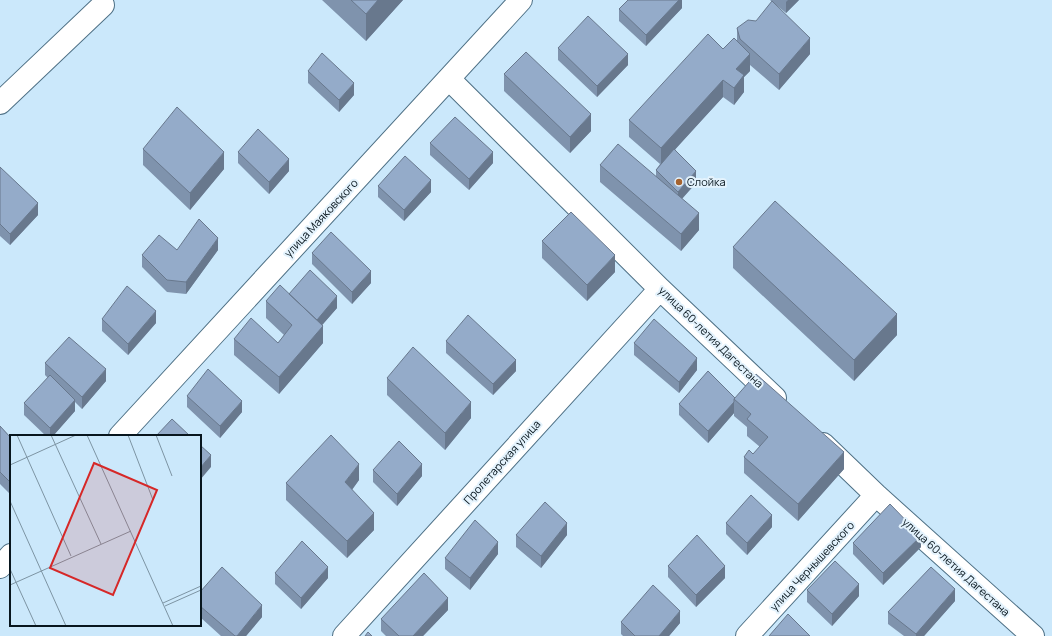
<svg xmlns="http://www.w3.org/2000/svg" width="1052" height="636" viewBox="0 0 1052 636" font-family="Manrope,sans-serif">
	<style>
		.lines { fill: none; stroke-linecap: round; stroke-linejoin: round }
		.minor-casing { stroke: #4e7085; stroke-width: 24 }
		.minor { stroke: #fff; stroke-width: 22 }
		.wall { fill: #7f93ad }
		.shaded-wall { fill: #68788d }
		.building { fill: #94abc9; stroke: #68788d }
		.poi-dot { fill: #a56330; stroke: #e4f3fd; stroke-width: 1.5 }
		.labels { text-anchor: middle; stroke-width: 4; stroke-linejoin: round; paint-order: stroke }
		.poi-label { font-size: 11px; fill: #08161e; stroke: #e4f3fd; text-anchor: start }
		.street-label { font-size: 11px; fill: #08161e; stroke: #e4f3fd }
		.inset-road { fill: none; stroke: #7d94a3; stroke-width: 1 }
		.view { fill: #d62828; fill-opacity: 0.15; stroke: #d62828; stroke-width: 2 }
		.inset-edge { fill: none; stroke: #08161e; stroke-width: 2 }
	</style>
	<rect width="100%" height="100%" fill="#cbe8fb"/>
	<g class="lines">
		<defs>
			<path id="minor" d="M449,79L660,289L775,398
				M0,103L103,5
				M120,436L521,0
				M823,444L876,495L1033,636
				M0,567L11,555
				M344,636L660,289
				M747,636L876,495"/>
		</defs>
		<use href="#minor" class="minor-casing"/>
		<use href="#minor" class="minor"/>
	</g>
	<path class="wall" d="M322,0H403L366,41Z
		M682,0V8L646,46L619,21V9Z
		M770,0H799L786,13Z
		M737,28L810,54L779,90L750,65V71L744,77V92L734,105L723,97L675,149L696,183L682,199L699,230L681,251L600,182V165L656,176V170L660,164L629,137V120L723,49L737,41Z
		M558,48L628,65L597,97L558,60Z
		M308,71L354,95L339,112L308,83Z
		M504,74L591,131L570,153L504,91Z
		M430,143L493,163L469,190L430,155Z
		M143,149L224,169L190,210L143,165Z
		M238,152L289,171L269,194L238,163Z
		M0,167L38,215L10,245L0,236Z
		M378,186L431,192L404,221L378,197Z
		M542,241L615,272L587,301L542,258Z
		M733,247L897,335L854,381L733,268Z
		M177,250H218L186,294L167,292L142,267V255Z
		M312,253L371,283L352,304L312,264Z
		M289,294L337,308L322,325L323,343L279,394L234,355V339L278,343L284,335L266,318V301Z
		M102,319L156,323L128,355L102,331Z
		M446,341L516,371L493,395L446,353Z
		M634,343L697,370L679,393L634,355Z
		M45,363L106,381L82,409L75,402V411L53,436H46L24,415V403L48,378L45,375Z
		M387,378L471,418L445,450L387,395Z
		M187,396L242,412L220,438L187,407Z
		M735,398L844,469L798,521L744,473V457L753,454L760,447L747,436V427L734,416V413L708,443L679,415V404Z
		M0,426L11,438L9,493L0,484Z
		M373,470L422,476L397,506L373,482Z
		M359,480L352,490L374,530L347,558L286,500V483Z
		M726,523L772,527L747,555L726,534Z
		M516,535H567L541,568L516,547Z
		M853,543L921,547L883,585L853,554Z
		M498,554L470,590L445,569V558Z
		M668,566L725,578L696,607L668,577Z
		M275,573L328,578L301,609L275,584Z
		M807,590L859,596L832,626L807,602Z
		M200,592L262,617L246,636H221L200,617Z
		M955,601L924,636H904L888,624V612Z
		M448,610L423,636H386L381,631V619Z
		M621,622L680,623L669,636H623L621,634Z"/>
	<path class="shaded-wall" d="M378,0H403L366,41V14Z
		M679,0H682V8L646,46V35Z
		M788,0H799L786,13V2Z
		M810,38V54L779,90V74Z
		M628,54V65L597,97V86Z
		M750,54V71L744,77V92L734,105V88L736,69Z
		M723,80V97L661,165V148Z
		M354,83V95L339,112V100Z
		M591,114V131L570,153V137Z
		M224,152V169L190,210V193Z
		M493,152V163L469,190V179Z
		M289,159V171L269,194V182Z
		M696,171V183L678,203V192Z
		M431,180V192L404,221V210Z
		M38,203V215L10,245V234Z
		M699,213V230L681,251V234Z
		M218,238V250L186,294V282Z
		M615,255V272L587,301V285Z
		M371,271V283L352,304V292Z
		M337,296V308L317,331V320Z
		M156,311V323L128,355V344Z
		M897,314V335L854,381V360Z
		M323,326V343L279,394V377Z
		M697,358V370L679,393V382Z
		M516,360V371L493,395V384Z
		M106,369V381L82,409V397Z
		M75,400V411L53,436H50V428Z
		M242,401V412L220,438V426Z
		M471,402V418L445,450V433Z
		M734,402V413L708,443V431Z
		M844,452V469L798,521V504Z
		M211,455V467L200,480V468Z
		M359,464V480L345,499V482Z
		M422,464V476L397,506V494Z
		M11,480V491L9,493V481Z
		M374,513V530L347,558V541Z
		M772,515V527L747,555V543Z
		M567,523V535L541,568V556Z
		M921,536V547L883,585V573Z
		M498,542V554L470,590V578Z
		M725,566V578L696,607V595Z
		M328,567V578L301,609V598Z
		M859,584V596L832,626V614Z
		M955,589V601L924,636H916V634Z
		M448,598V610L423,636H413Z
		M262,605V617L246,636H237Z
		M680,611V623L669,636H659Z"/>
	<path class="building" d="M351,0H378L366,14Z
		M628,0H679L646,35L619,9Z
		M772,1L810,38L779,74L740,39L737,28L748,20L756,21Z
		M588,16L628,54L597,86L558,48Z
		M708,34L723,49L734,38L750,54L736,69L744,75L734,88L723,80L661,148L629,120Z
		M526,52L591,114L570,137L504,74Z
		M322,53L354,83L339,100L308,71Z
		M177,107L224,152L190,193L143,149Z
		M455,117L493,152L469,179L430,143Z
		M258,129L289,159L269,182L238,152Z
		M618,144L699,213L681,234L600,165Z
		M674,149L696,171L678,192L656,170Z
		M405,156L431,180L404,210L378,186Z
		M0,167L38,203L10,234L0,224Z
		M775,201L897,314L854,360L733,247Z
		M571,212L615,255L587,285L542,241Z
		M199,219L218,238L186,282L167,280L142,255L159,235L177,250Z
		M331,232L371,271L352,292L312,253Z
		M310,270L337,296L317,320L289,294Z
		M280,285L323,326L279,377L234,339L251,318L278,343L292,325L266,301Z
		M127,286L156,311L128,344L102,319Z
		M468,315L516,360L493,384L446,341Z
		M654,319L697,358L679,382L634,343Z
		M69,337L106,369L82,397L45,363Z
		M413,347L471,402L445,433L387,378Z
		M208,369L242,401L220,426L187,396Z
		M708,371L735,398L734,399V402L708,431L679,404Z
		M756,374L844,452L798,504L744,457L749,450L753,454L768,437L747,419L751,414L734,399Z
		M50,375L75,400L50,428L24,403Z
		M172,419L190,436H156Z
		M0,426L11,438V480L9,481L0,472Z
		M331,435L359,464L345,482L374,513L347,541L286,483Z
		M399,441L422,464L397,494L373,470Z
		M200,445L211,455L200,468Z
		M751,495L772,515L747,543L726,523Z
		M545,502L567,523L541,556L516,535Z
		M890,504L921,536L883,573L853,543Z
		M475,520L498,542L470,578L445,558Z
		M697,535L725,566L696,595L668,566Z
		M302,541L328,567L301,598L275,573Z
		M835,561L859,584L832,614L807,590Z
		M222,567L262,605L237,636H235L200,606V592Z
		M931,567L955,589L916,634L888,612Z
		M424,573L448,598L413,636H399L381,619Z
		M653,585L680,611L659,636H635L621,622Z
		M788,614L810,636H769Z
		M368,632L372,636H365Z"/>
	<circle class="poi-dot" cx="679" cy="182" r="4"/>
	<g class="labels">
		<g class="poi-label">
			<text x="687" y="186">Слойка</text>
		</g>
		<g class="street-label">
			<text transform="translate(321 218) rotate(-47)" y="4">улица Маяковского</text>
			<text transform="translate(711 337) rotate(44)" y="4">улица 60-летия Дагестана</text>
			<text transform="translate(502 462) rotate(-48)" y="4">Пролетарская улица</text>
			<text transform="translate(812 566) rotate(-47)" y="4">улица Чернышевского</text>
			<text transform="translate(956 567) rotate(42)" y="4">улица 60-летия Дагестана</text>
		</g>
	</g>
	<g transform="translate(10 435)">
		<rect width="191" height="191" fill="#cbe8fb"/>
		<path class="inset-road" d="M7,0L61,121M41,0L91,109M77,0L163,191M118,0L143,65M146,0L162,41M0,30L66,0M0,66L56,191M0,134L26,191M0,150L121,96M153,168L191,151M155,171L191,155"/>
		<path class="view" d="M84,28L147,55L103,160L40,133Z"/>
		<rect width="191" height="191" class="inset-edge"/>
	</g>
</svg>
